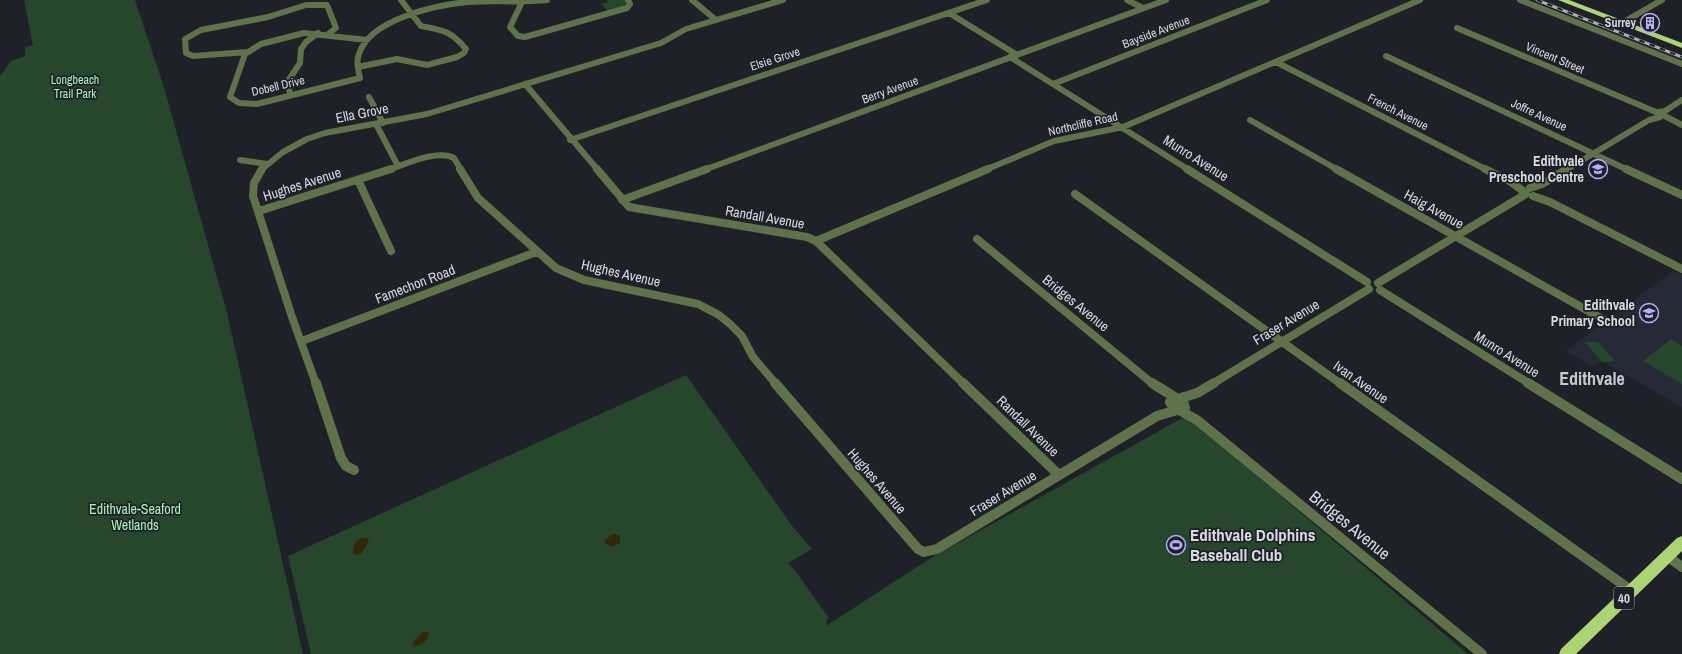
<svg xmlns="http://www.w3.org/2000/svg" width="1682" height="654" viewBox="0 0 1682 654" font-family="'Archivo Narrow',sans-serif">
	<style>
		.built { fill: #262a36 }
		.green { fill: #27472d }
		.sand { fill: #302807 }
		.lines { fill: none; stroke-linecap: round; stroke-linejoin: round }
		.minor-far2 { stroke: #607249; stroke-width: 6 }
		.minor-far1 { stroke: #607249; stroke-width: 8 }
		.minor { stroke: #607249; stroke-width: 10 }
		.tertiary { stroke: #607249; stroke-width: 6 }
		.trunk { fill: #acd473; fill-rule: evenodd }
		.rail-casing { stroke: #aaacb2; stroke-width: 3 }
		.rail { stroke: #1f2129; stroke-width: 2; stroke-dasharray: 5.5; stroke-linecap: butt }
		.labels { text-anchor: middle; stroke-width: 3.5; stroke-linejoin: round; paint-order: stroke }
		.far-poi-label { font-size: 12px; font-weight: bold; fill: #d8dae0; stroke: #1f2129; text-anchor: end }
		.far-street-label { font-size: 12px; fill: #d8dae0; stroke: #1f2129 }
		.far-park-label { font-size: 12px; fill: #a7f3b4; stroke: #1f2129 }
		.shield { fill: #1f2129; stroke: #a0a2a9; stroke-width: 1 }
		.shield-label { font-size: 13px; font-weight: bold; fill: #d8dae0 }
		.street-label { font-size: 14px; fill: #d8dae0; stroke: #1f2129 }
		.poi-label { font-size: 14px; font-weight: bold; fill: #d8dae0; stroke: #1f2129; text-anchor: end }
		.park-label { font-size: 14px; fill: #a7f3b4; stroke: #1f2129 }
		.near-street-label { font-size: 17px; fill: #d8dae0; stroke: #1f2129 }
		.near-poi-label { font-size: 17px; font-weight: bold; fill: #d8dae0; stroke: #1f2129; text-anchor: start }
		.district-label { font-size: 18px; font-weight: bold; fill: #c6c9d4; stroke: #1f2129 }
	</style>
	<rect width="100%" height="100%" fill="#1f2129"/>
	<path class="built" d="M1673,271L1682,275V407L1601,361L1592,366L1566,351Z"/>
	<path class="green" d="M24,0H135L163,84L227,313L303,654H0V76L11,61L25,56V47L33,45Z
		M606,0H625L626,4L621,8L608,11L601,4L608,2Z
		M1671,339L1682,346V384L1643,361Z
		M1585,342H1598L1615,361L1602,362Z
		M686,375L792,526L812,549L788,563L797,573L828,617L826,626L931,558L1186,416L1468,654H311L288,556Z"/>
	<path class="sand" d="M613,534L620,535V543L611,547L605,543V540Z
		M361,538H367L369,542L361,554L356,555L353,553C352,547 355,541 361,538Z
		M423,632H429C429,639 422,646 414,646L413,642Z"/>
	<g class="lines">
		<path class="minor-far2" d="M692,0L716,20
			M1127,0L1143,8
			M522,2L510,27L518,36L525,37L627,8L630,4L628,0
			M949,13L1017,55
			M1622,23L1662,0
			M1457,28L1656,112
			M367,40L304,33L261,44L245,54L230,97L239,103L257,104L360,78C358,70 356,62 359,54C370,19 436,5 468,2C494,0 521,3 547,0
			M248,52L193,56L186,53L185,39L201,30L268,17L306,5H327L336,28L327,35
			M1386,56L1628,170
			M1010,57L1189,170
			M1276,62L1487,170
			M358,67L397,59L427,65L457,57L464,53L466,49C451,31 443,30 421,26L401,0
			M525,84L598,170
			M1053,84L1267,0
			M290,96L288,81L300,63L301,49L306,42L318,33
			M369,97L383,123
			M1658,112L1665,111L1682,100
			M1663,115L1682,125
			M1250,120L1338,170
			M376,124L398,166
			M570,140L987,0
			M240,160L267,164
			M261,170L283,152L307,139L325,133L427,114L661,43L686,29L783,0
			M388,170C406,164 437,149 454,158L461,170
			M704,170L1166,0
			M985,170L1054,141L1123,127L1420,0
			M1566,170L1649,120L1660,117"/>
		<path class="minor-far1" d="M262,169L254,183L253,196L292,317L316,384
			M460,169L478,198L556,268L584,280L698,304L719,315L731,325L742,336L753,357L776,384
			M597,169L629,207L807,237L816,241L964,384
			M1187,169L1367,282
			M1336,169L1606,321
			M1485,169L1511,182L1523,191
			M1626,169L1682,195
			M358,180L391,251
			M1530,188L1542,184L1567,169
			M1075,194L1341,384
			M1533,196L1550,202L1682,269
			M622,200L707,169
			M259,211L391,169
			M977,239L1153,384
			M816,241L988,169
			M1378,283L1526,194
			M1380,290L1530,384
			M302,341L536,252
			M1212,384L1369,289"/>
		<path class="minor" d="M316,383L341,458L346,466L354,470
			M775,383L918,549L924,552L937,549L1157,416L1177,410
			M963,383L1059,475
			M1152,383L1176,398
			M1340,383L1632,591
			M1528,383L1682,479
			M1174,399L1183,401L1185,408L1179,410L1173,407L1170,402Z
			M1178,399L1197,393L1214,383
			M1179,410L1197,420L1482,654
			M1667,556L1682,567"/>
		<path class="tertiary" d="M1520,0L1682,64"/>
		<path class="trunk" d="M1558,0H1569L1682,43V48Z
			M1682,536V551L1576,654H1559L1561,649L1677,538Z"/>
		<defs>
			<path id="rail" d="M1537,0L1682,57"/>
		</defs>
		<use href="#rail" class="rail-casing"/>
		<use href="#rail" class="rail"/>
	</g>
	<defs>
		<symbol id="building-ring" viewBox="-11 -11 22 22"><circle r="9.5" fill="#1f2129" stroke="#b8abf7" stroke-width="1.5"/><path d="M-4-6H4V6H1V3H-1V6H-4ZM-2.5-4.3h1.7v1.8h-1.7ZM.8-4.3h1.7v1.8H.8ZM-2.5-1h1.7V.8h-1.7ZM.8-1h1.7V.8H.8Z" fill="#b8abf7"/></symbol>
		<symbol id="school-ring" viewBox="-11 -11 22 22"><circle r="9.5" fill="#1f2129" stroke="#b8abf7" stroke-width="1.5"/><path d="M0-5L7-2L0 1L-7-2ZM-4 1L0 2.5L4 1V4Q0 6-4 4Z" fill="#b8abf7"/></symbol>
		<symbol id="stadium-ring" viewBox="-11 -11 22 22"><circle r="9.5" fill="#1f2129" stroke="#b8abf7" stroke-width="1.5"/><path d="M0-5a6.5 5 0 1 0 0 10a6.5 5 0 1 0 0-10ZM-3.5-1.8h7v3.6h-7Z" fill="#b8abf7"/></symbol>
	</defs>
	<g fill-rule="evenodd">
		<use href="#building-ring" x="1639" y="12" width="22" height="22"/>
		<use href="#school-ring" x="1587" y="158" width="22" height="22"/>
		<use href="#school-ring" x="1638" y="302" width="22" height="22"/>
		<use href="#stadium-ring" x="1165" y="534" width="22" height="22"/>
	</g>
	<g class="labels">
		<g class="far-poi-label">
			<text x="1636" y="27">Surrey</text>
		</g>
		<g class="far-street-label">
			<text transform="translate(1156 32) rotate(-21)" y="4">Bayside Avenue</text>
			<text transform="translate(1555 58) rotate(23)" y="4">Vincent Street</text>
			<text transform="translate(775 59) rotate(-18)" y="4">Elsie Grove</text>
			<text transform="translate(278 86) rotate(-13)" y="4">Dobell Drive</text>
			<text transform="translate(890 90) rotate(-20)" y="4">Berry Avenue</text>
			<text transform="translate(1398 112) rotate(27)" y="4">French Avenue</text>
			<text transform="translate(1539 115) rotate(25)" y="4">Joffre Avenue</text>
			<text transform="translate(1083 124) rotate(-13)" y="4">Northcliffe Road</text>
		</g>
		<g class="far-park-label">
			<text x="75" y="84">Longbeach<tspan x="75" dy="14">Trail Park</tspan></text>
		</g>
		<rect class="shield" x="1614" y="587" width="20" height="22" rx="3"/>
		<g class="shield-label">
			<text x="1624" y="603">40</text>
		</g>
		<g class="street-label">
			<text transform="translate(362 113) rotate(-11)" y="5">Ella Grove</text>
			<text transform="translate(1196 158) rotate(32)" y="5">Munro Avenue</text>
			<text transform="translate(302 184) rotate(-18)" y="5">Hughes Avenue</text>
			<text transform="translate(1434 209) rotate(29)" y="5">Haig Avenue</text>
			<text transform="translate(765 217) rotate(10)" y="5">Randall Avenue</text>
			<text transform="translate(621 273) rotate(13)" y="5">Hughes Avenue</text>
			<text transform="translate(415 284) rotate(-21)" y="5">Famechon Road</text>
			<text transform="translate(1076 303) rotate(39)" y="5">Bridges Avenue</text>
			<text transform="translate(1286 322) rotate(-31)" y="5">Fraser Avenue</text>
			<text transform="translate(1507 354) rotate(32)" y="5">Munro Avenue</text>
			<text transform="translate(1361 382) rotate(35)" y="5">Ivan Avenue</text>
			<text transform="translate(1028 426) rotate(44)" y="5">Randall Avenue</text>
			<text transform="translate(877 481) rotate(49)" y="5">Hughes Avenue</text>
			<text transform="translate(1003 493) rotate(-31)" y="5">Fraser Avenue</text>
		</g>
		<g class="poi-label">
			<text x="1584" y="166">Edithvale<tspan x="1584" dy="16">Preschool Centre</tspan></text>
			<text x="1635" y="310">Edithvale<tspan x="1635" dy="16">Primary School</tspan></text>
		</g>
		<g class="park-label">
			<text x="135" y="514">Edithvale-Seaford<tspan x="135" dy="16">Wetlands</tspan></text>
		</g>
		<g class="near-street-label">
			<text transform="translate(1350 525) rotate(39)" y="6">Bridges Avenue</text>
		</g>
		<g class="near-poi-label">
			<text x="1190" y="541">Edithvale Dolphins<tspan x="1190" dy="20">Baseball Club</tspan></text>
		</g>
		<g class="district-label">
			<text x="1592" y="385">Edithvale</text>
		</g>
	</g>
</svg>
